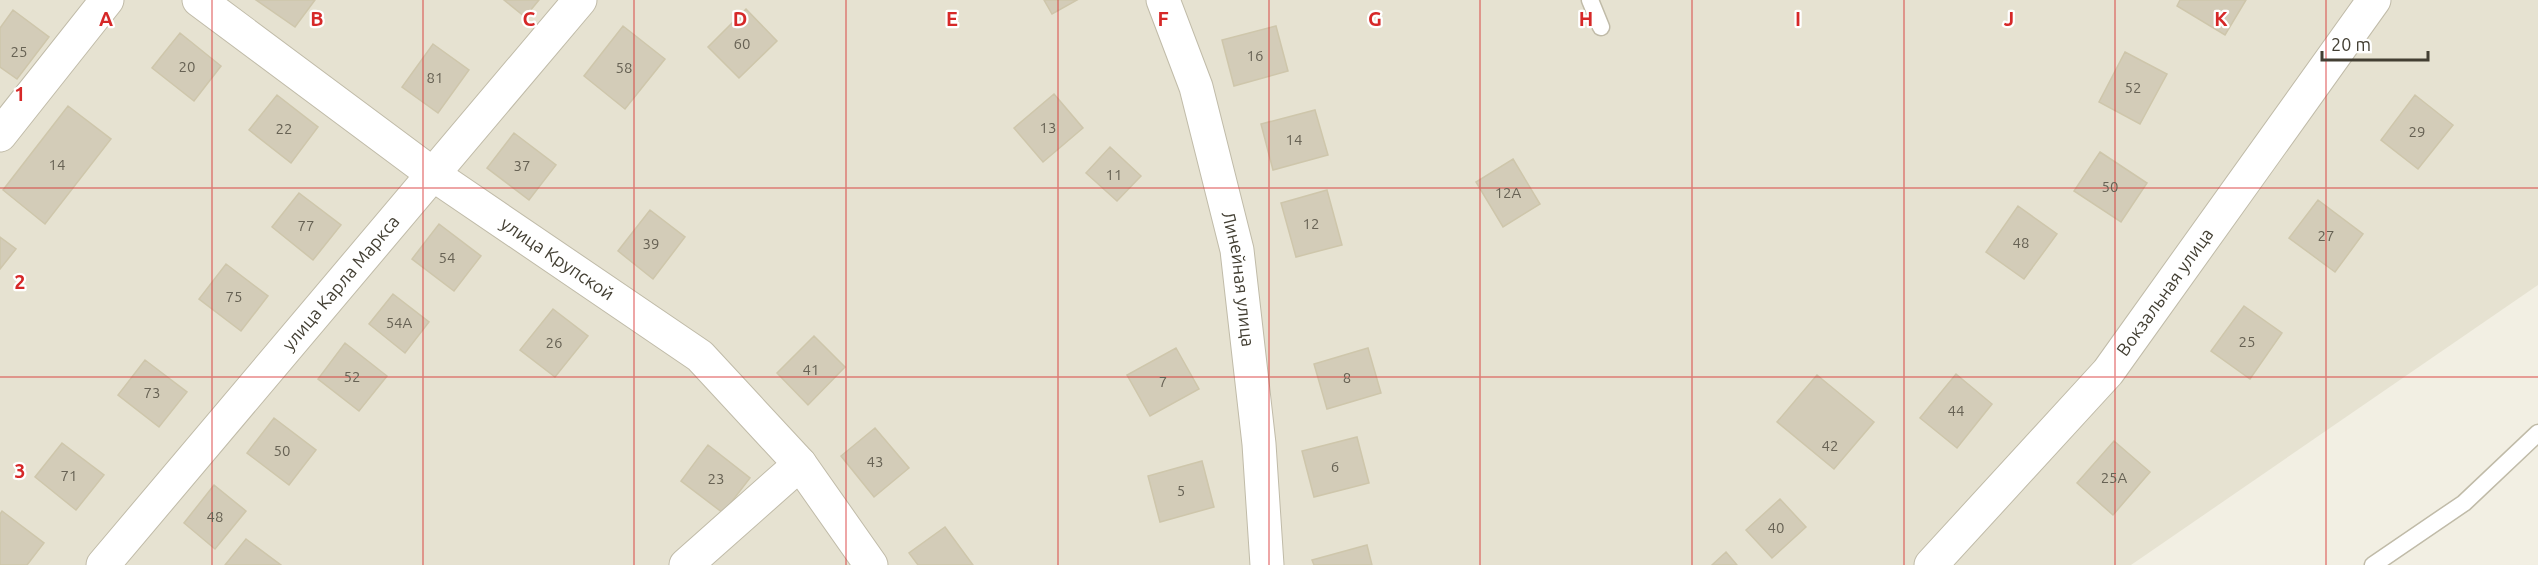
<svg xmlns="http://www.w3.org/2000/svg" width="2538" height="565" viewBox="0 0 2538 565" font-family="Ubuntu,sans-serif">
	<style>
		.residential { fill: #e6e2d1 }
		.building { fill: #d3ccb8; stroke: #cec6ab; stroke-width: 1.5 }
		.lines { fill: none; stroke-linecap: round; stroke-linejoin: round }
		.lane-casing { stroke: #c0bba8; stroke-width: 19 }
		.street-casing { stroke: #c0bba8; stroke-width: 35 }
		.lane { stroke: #fff; stroke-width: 16 }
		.street { stroke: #fff; stroke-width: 33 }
		.grid { fill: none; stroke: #d62828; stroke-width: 1.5; stroke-opacity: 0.55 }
		.labels { text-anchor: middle; stroke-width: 4.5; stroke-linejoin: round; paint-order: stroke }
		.number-label { font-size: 15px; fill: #676254 }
		.street-label { font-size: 18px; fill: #433f33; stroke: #fff }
		.grid-label { font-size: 20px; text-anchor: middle; font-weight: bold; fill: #d62828; stroke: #fff; stroke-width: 4.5; stroke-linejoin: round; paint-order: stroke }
	</style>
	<rect width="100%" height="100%" fill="#f2efe3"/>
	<path class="residential" d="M0,0H2538V285L2131,565H0Z"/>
	<path class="building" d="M256,0H315L295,27Z
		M504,0H539L525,17Z
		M1044,0H1077L1052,14Z
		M2180,0H2246L2225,35L2177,6Z
		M746,9L777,41L739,78L708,47Z
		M13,10L49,37L17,79L0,67V28Z
		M623,26L665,59L625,109L584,76Z
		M1276,26L1288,71L1234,86L1222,40Z
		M180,33L221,66L194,101L152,68Z
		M433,44L469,70L438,113L402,87Z
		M2125,52L2167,74L2140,124L2099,102Z
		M1054,94L1083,128L1043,162L1014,128Z
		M277,95L318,127L291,163L249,130Z
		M2415,95L2453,125L2418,169L2381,140Z
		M68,106L111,139L45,224L3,190Z
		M1315,110L1328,155L1273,170L1261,124Z
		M514,133L556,165L529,200L487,168Z
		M1110,147L1141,176L1117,201L1086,173Z
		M2100,152L2147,183L2121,222L2074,191Z
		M1513,159L1540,204L1503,227L1476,182Z
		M1327,190L1342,245L1296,257L1281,203Z
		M299,193L341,225L313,260L272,227Z
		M2318,200L2363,234L2335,272L2289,238Z
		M2018,206L2057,234L2024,279L1986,252Z
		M650,210L685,237L653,279L618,251Z
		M439,224L481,256L454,291L412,259Z
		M0,237L16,249L0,269Z
		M226,264L268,296L241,331L199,299Z
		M393,294L429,322L405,353L369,324Z
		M2244,306L2282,333L2250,379L2211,351Z
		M553,309L588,336L555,377L520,350Z
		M814,336L845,367L808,405L777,373Z
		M345,343L387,376L359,411L318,379Z
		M1176,348L1199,389L1150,416L1127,375Z
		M1368,348L1381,393L1327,409L1314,364Z
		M145,360L187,392L159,427L118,395Z
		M1956,374L1992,404L1957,448L1920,418Z
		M1817,375L1874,422L1834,469L1777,422Z
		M274,418L316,450L289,485L247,453Z
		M875,428L909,468L874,497L841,456Z
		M1357,437L1369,483L1314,497L1302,451Z
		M2114,441L2150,472L2113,515L2077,483Z
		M62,443L104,475L76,510L35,477Z
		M708,445L750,478L723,513L681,481Z
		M1202,461L1214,507L1160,522L1148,476Z
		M214,485L246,511L215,549L184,523Z
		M1780,499L1806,527L1772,558L1746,530Z
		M2,511L44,543L27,565H0V514Z
		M945,527L973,565H918L909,553Z
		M246,539L281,565H225Z
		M1367,545L1372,565H1314L1312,560Z
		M1726,552L1737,565H1712Z"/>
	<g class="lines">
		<defs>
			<path id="lane" d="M1590,0L1601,27
				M2373,565L2464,503L2538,433"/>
			<g id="street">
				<path id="s1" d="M199,0L434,175L700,356L800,464L871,565"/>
				<path id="s2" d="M1163,0L1196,87L1237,250L1259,444L1267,565"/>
				<path d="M0,135L107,0"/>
				<path id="s3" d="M103,565L580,0"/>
				<path d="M686,565L800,464"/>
				<path id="s4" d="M1931,565L2108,372L2374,0"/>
			</g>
		</defs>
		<use href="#lane" class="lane-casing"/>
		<use href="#street" class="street-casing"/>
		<use href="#lane" class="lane"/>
		<use href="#street" class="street"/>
	</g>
	<path class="grid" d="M212,0V565M423,0V565M634,0V565M846,0V565M1058,0V565M1269,0V565M1480,0V565M1692,0V565M1904,0V565M2115,0V565M2326,0V565M0,188H2538M0,377H2538"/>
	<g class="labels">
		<g class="number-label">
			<text x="742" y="49">60</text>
			<text x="19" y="57">25</text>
			<text x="1255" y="61">16</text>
			<text x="187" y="72">20</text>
			<text x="624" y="73">58</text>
			<text x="435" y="83">81</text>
			<text x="2133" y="93">52</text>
			<text x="1048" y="133">13</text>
			<text x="284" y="134">22</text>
			<text x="2417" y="137">29</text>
			<text x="1294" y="145">14</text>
			<text x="57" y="170">14</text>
			<text x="522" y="171">37</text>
			<text x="1114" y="180">11</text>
			<text x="2110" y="192">50</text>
			<text x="1508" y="198">12А</text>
			<text x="1311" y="229">12</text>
			<text x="306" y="231">77</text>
			<text x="2326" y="241">27</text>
			<text x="2021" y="248">48</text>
			<text x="651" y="249">39</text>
			<text x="447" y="263">54</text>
			<text x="234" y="302">75</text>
			<text x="399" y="328">54А</text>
			<text x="2247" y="347">25</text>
			<text x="554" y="348">26</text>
			<text x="811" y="375">41</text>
			<text x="352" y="382">52</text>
			<text x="1347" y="383">8</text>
			<text x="1163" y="387">7</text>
			<text x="152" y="398">73</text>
			<text x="1956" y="416">44</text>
			<text x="1830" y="451">42</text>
			<text x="282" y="456">50</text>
			<text x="875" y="467">43</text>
			<text x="1335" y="472">6</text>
			<text x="69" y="481">71</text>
			<text x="2114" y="483">25А</text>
			<text x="716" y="484">23</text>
			<text x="1181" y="496">5</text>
			<text x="215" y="522">48</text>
			<text x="1776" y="533">40</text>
		</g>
		<g class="street-label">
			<text dy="6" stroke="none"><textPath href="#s1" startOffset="442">улица Крупской</textPath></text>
			<text dy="6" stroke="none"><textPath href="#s2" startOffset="290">Линейная улица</textPath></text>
			<text dy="6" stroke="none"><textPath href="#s3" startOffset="369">улица Карла Маркса</textPath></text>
			<text dy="6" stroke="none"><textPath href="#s4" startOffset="360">Вокзальная улица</textPath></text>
		</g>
	</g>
	<g class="grid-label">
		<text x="106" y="26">A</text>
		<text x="317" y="26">B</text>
		<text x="529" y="26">C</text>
		<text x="740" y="26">D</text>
		<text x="952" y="26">E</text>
		<text x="1163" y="26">F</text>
		<text x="1375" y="26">G</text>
		<text x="1586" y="26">H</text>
		<text x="1798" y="26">I</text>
		<text x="2009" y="26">J</text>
		<text x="2221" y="26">K</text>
		<text x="20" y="101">1</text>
		<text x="20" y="289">2</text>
		<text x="20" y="478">3</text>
	</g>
	<path d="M2322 51v9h106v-9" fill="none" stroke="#433f33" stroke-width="3"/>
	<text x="2331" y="51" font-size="18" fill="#433f33" stroke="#ffffff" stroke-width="4.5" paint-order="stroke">20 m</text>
</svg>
